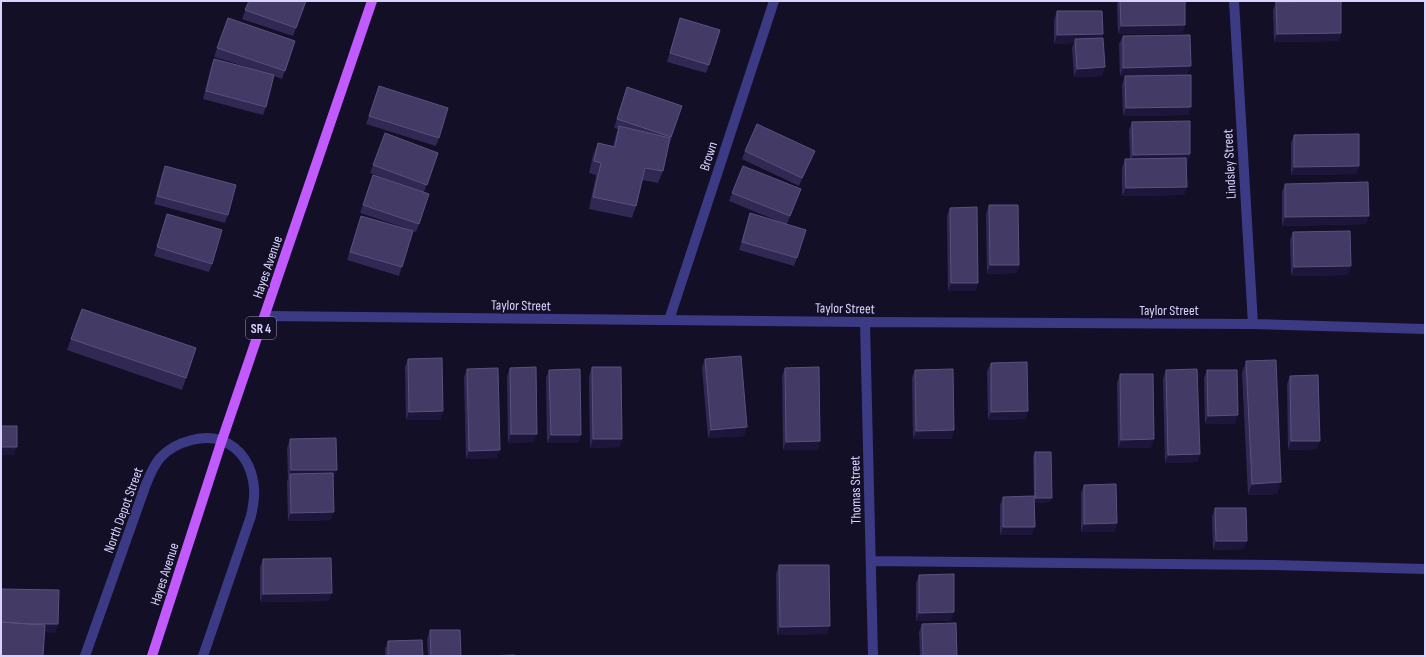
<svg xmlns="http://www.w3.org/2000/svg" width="1426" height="657" viewBox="0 0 1426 657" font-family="'Sofia Sans Condensed',sans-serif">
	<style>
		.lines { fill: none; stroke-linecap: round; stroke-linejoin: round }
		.minor { stroke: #3d3a85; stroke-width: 10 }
		.major { stroke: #c25bff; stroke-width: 10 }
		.wall { fill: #312854 }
		.shaded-wall { fill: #1d163a }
		.building { fill: #433a66; stroke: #5a527e }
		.labels { text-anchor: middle; stroke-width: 3; stroke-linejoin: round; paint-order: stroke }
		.shield { fill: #130f26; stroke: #9e99be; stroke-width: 1 }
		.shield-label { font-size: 13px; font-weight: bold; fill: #d9d4ff }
		.street-label { font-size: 14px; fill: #d9d4ff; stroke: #130f26 }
	</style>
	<rect width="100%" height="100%" fill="#130f26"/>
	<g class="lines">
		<path class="minor" d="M1234,1L1253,324
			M265,316L865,322L1253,324L1425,329
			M669,320L774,1
			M865,322L873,656
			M871,561L1273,565L1425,569
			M85,656L145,487C149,477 153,466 160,458C168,449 180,443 192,440C226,431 251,454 254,488C255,498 253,507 251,516L203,656"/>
		<path class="major" d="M152,656L222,440L372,1"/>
	</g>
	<path class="wall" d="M249,1H306L293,36L242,19Z
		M1118,1H1185V25L1182,33L1118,34L1117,4Z
		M1276,2L1341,33L1338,41L1274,42L1273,10Z
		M1057,11L1101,38L1102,76L1074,77L1072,48L1074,43L1054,44V20Z
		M228,18L295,41L282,79L274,76L266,107L263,115L203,99L211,67L214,59L250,68L214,57Z
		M680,18L709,65L706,73L667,62Z
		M1123,36L1187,75L1120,76L1119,44Z
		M1125,76L1191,107L1188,115L1123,116L1122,85Z
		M627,87L682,106L669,145L663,171L658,183L642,180L636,206L632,218L589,209L596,175L589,173L593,155L598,143L613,146L615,138L618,129L614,128Z
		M376,95L439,138L436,146L366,124Z
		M1132,122L1190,154L1187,163L1184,195L1122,196V168L1125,159H1130L1129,130Z
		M1294,135L1359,166L1356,174L1291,175V143Z
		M745,151H815L812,159L799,186L742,159Z
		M438,153L424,192L419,224L416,232L413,231L399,276L347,260L361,216L411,230L360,213L373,175L397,183L370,173L373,165Z
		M165,166L228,215L225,223L154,204L162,174Z
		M1285,184L1366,224L1282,226V192Z
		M801,189L787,224L797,258L794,266L739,250L750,213L785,224L729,201L732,193Z
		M989,205L1019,265L1016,273L987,274L986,214Z
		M950,208L978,283L975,291H948L947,216Z
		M167,214L212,264L209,272L154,256Z
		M1293,232L1348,275L1291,276L1290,240Z
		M82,309L196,348L182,390L67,350Z
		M408,359L443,411L440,420H406L405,367Z
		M705,359L744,436L708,438L702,368Z
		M1246,361L1277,494L1248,495L1242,373Z
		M991,363L1028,411L1025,419L988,420L987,371Z
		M592,367L622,439L619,447L590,448L589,376Z
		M510,368L534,442L508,443L507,376Z
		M785,368L820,441L817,450H783L782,376Z
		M467,369L497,458L466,459L464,377Z
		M549,370L578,443H547L546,378Z
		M915,370L954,430L951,439H913L912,378Z
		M1166,370L1200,454L1197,462L1165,463L1163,379Z
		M1207,370L1235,424H1205L1204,378Z
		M1120,374L1151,448H1118L1117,383Z
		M1290,376L1317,449L1288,450L1287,384Z
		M290,439L333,478L331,520L288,521L287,482L288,479L287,448Z
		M1035,452L1050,502L1034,503L1032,535H1000V505L1003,497L1034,496L1033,457Z
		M1084,485L1117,523L1114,532H1081V493Z
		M1215,508L1244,549L1213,550L1212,517Z
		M263,559L329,601L260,602V567Z
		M779,565L827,634L777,635L776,574Z
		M919,575L951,621H916V583Z
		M922,624L957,656H920L919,632Z
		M430,630L461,656H428L427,639Z
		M388,641L423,656H385V649Z"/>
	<path class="shaded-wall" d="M1185,25L1182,33L1118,34L1121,26Z
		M1341,33L1338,41L1274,42L1277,34Z
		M1103,34L1100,43L1075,39L1074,43L1054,44L1057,35Z
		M1191,66L1187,75L1120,76L1123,68Z
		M1105,67L1102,76L1074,77L1077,69Z
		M1191,107L1188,115L1123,116L1126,108Z
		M815,151L812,159L799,186L802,178Z
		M1190,154L1187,163L1130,164L1133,155Z
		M1359,166L1356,174L1291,175L1294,167Z
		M1187,187L1184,195L1122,196L1126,188Z
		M1369,216L1366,224L1282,226L1285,217Z
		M990,265H1019L1016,273L987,274Z
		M1351,266L1348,275L1291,276L1294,267Z
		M951,283H978L975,291H948Z
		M443,411L440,420H406L409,412Z
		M1028,411L1025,419L988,420L991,412Z
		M1238,415L1235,424H1205L1208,416Z
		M747,427L744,436L708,438L711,430Z
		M954,430L951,439H913L916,431Z
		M511,434H537L534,442L508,443Z
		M551,435H581L578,443H547Z
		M593,439H622L619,447L590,448Z
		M1154,439L1151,448H1118L1121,440Z
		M820,441L817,450H783L786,442Z
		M1291,441H1320L1317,449L1288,450Z
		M1,447H17L14,455H1Z
		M500,450L497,458L466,459L469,451Z
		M1200,454L1197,462L1165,463L1168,455Z
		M291,470H337L334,478L290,474L288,479Z
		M1281,482L1277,494L1248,495L1252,484Z
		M1035,498H1052L1050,502L1034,503Z
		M334,512L331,520L288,521L291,513Z
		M1117,523L1114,532H1081L1084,524Z
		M1003,527H1035L1032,535H1000Z
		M1216,541H1247L1244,549L1213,550Z
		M332,593L329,601L260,602L263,594Z
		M954,612L951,621H916L919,613Z
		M1,623L58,624L55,633L1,631Z
		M830,626L827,634L777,635L780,627Z"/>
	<path class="building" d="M249,1H306L296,28L245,10Z
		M1120,1H1185V25L1121,26Z
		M1341,1V33L1277,34L1276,2Z
		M1057,11H1102L1103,34L1057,35Z
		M228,18L295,41L285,71L217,48Z
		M680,18L720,30L709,65L670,53Z
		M1190,35L1191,66L1123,68V36Z
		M1103,38L1105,67L1077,69L1075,39Z
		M214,59L274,75L266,107L206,91Z
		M1191,75V107L1126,108L1125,76Z
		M379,86L448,108L439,138L369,116Z
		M627,87L682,106L671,137L617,119Z
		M1190,121V154L1133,155L1132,122Z
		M757,124L815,151L802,178L745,151Z
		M619,126L670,138L663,171L645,168L636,206L593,197L601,163L594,161L598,143L615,147Z
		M385,133L438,153L427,185L373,165Z
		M1359,134V166L1294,167V135Z
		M1186,158L1187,187L1126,188L1125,159Z
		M165,166L236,185L228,215L157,196Z
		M743,166L801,189L790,216L732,193Z
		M373,175L429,194L419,224L363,205Z
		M1368,182L1369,216L1285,217V184Z
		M989,205H1018L1019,265H990Z
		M977,207L978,283H951L950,208Z
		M750,213L806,230L797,258L742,242Z
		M167,214L222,230L212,264L157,247Z
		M361,216L413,231L402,267L350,252Z
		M1350,231L1351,266L1294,267L1293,232Z
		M82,309L196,348L186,378L71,339Z
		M741,356L747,427L711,430L705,359Z
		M442,358L443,411L409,412L408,359Z
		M1276,360L1281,482L1252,484L1246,361Z
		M1027,362L1028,411L991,412V363Z
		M536,367L537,434H511L510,368Z
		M592,367H621L622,439H593Z
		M819,367L820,441L786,442L785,368Z
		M498,368L500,450L469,451L467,369Z
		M580,369L581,435H551L549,370Z
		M953,369L954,430L916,431L915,370Z
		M1197,369L1200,454L1168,455L1166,370Z
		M1207,370H1237L1238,415L1208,416Z
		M1120,374H1153L1154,439L1121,440Z
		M1318,375L1320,441H1291L1290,376Z
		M1,426H17V447H1Z
		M336,438L337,470H291L290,439Z
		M1035,452H1051L1052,498H1035Z
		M333,473L334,512L291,513L290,474Z
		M1116,484L1117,523L1084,524V485Z
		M1034,496L1035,527H1003V497Z
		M1215,508H1246L1247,541H1216Z
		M331,558L332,593L263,594V559Z
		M779,565H829L830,626L780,627Z
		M954,574V612L919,613V575Z
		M1,589L59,590L58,624H29L1,622Z
		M1,622L45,625L43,656H1Z
		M956,623L957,656H923L922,624Z
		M430,630H460L461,656H431Z
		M422,640L423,656H388V641Z
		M515,655V656H483Z"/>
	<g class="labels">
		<rect class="shield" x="246" y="317" width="30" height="22" rx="3"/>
		<g class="shield-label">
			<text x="261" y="333">SR 4</text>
		</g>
		<g class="street-label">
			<text transform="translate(708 156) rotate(-72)" y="5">Brown</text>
			<text transform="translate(1229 164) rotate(-93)" y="5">Lindsley Street</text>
			<text transform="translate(267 267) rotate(-71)" y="5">Hayes Avenue</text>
			<text transform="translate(521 305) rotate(1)" y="5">Taylor Street</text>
			<text transform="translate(845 308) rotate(1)" y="5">Taylor Street</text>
			<text x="1169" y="315">Taylor Street</text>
			<text transform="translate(855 490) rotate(-91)" y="5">Thomas Street</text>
			<text transform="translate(123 510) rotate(-70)" y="5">North Depot Street</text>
			<text transform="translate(164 574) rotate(-72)" y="5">Hayes Avenue</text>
		</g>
	</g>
	<rect width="1426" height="657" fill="none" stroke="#d9d4ff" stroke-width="4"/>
</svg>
